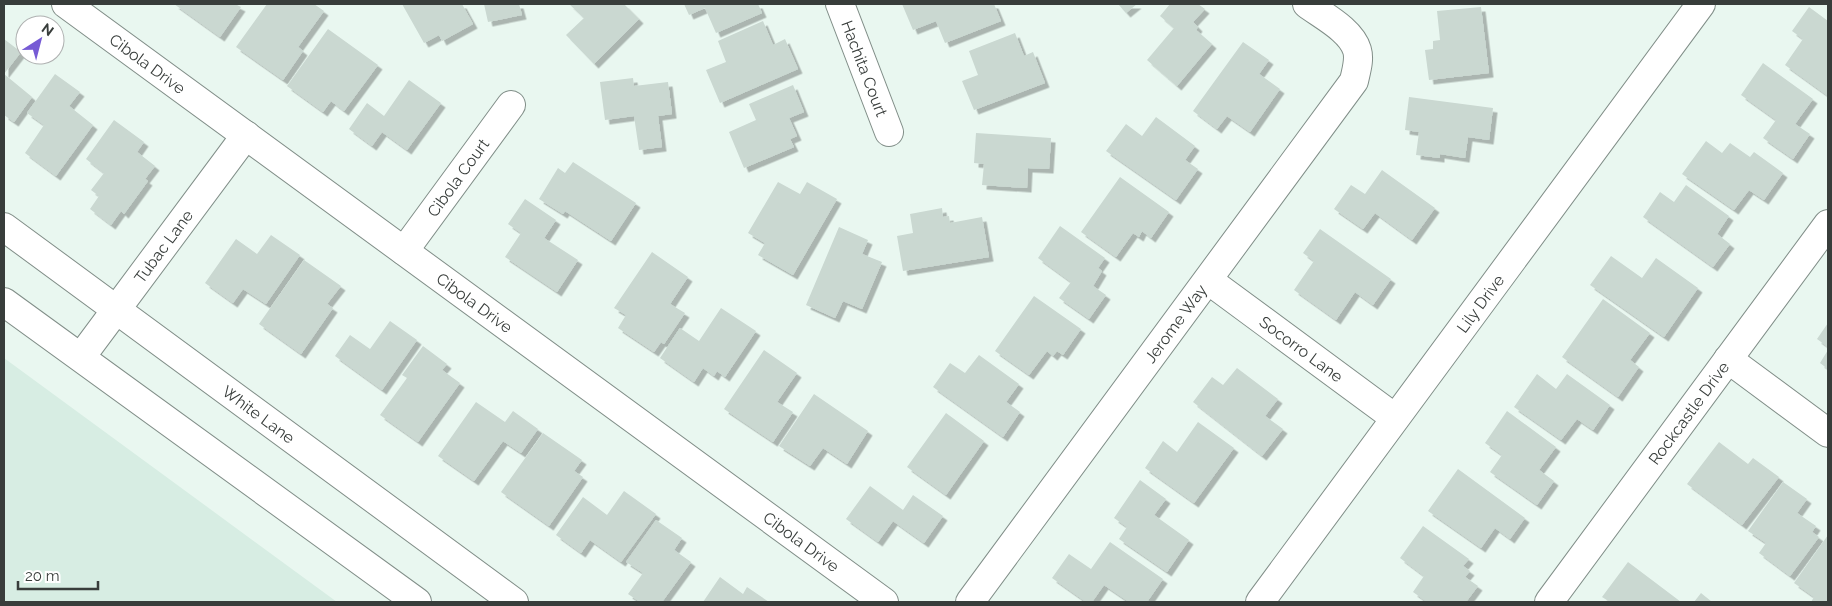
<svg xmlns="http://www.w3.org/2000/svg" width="1832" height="606" viewBox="0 0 1832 606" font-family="Raleway,sans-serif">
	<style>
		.built { fill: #d7ede3 }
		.building { fill: #cad8d1; filter: url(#shadow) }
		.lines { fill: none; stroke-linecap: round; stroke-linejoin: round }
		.street-casing { stroke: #818e88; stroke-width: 30 }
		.secondary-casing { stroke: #818e88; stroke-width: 30 }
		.street { stroke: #fff; stroke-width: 28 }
		.secondary { stroke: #fff; stroke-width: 28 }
		.labels { text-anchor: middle; stroke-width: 4.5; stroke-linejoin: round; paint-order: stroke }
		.street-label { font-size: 16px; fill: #383d3b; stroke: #fff }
	</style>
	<defs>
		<filter id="shadow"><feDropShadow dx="4.5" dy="4.5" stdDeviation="0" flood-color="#0004"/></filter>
	</defs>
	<rect width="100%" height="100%" fill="#e9f7f0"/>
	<path class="built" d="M4,358L337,602H4Z"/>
	<path class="building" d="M174,4H235L241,7L220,37Z
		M267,4H314L324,11L298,47L303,51L283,80L236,47Z
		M402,4H462L473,24L442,41L439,35L424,43Z
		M484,4H519L522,15L488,22Z
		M569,4H624L639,19L594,64L566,35L584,18Z
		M684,4H758L762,13L716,33L705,8L689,15Z
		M902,4H994L1001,21L945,43L936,21L913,30Z
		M1118,4H1137L1126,13Z
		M1170,4H1198L1205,9L1193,22L1198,27L1196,30L1212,44L1177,86L1147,60L1174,28L1160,16Z
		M1481,7L1489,73L1429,80L1425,50L1433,49V41L1440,40L1437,11Z
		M1809,7L1828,21V96L1785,65L1803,39L1792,31Z
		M763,21L773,45L785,39L798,69L720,103L706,70L726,62L718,41Z
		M328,29L378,65L344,111L331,101L323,112L287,86Z
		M1015,33L1024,56L1033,52L1045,83L974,110L962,81L978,75L969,51Z
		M4,39L21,52L4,74L32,97L14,122L4,115Z
		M1243,42L1269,60L1259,74L1280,89L1250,132L1227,116L1217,129L1193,111Z
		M1763,63L1813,99L1795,124L1810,134L1793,159L1763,138L1776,120L1741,95Z
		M55,74L80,92L69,106L93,125L56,176L25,153L44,125L27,113Z
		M633,78L634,86L668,82L672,114L658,116L662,147L639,150L634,116L605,120L600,82Z
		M409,80L441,103L407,150L382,132L372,146L349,129L367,103L384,116Z
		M793,85L804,112L789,118L797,136L790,139L794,147L744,168L729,132L756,120L749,104Z
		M1409,97L1493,108L1489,140L1468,137L1465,158L1440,154V158L1416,155L1419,132L1405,130Z
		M1156,117L1195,146L1185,160L1198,169L1176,200L1106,151L1126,124L1142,136Z
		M114,120L144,142L137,152L155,166L145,179L148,181L124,214L121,211L111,225L90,209L99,196L91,190L104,173L86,159Z
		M976,133L1051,138L1049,169L1028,168L1027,188L982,185L984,164L974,163Z
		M1706,141L1722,153L1730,143L1750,157L1754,152L1783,173L1764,200L1749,190L1734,210L1682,174Z
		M573,162L636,203L611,241L565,211L563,214L539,199L558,168L565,173Z
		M1382,170L1435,208L1412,240L1375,213L1363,229L1334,209L1351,185L1365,194Z
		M1120,177L1169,212L1151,238L1142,231L1139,237L1133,233L1116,257L1081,232Z
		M778,182L800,194L807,182L837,199L793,275L758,255L765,243L748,233Z
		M1686,185L1729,216L1717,234L1730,244L1713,267L1643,217L1660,192L1674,202Z
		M525,199L556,220L544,238L578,260L557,292L505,257L521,233L508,224Z
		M942,208L943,217L949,216L950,223L982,217L989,257L903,271L897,236L913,233L910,214Z
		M1060,226L1105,258L1098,268L1102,271L1093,286L1106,295L1089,319L1059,298L1071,282L1038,258Z
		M839,227L868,240L862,254L882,262L862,309L843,301L835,318L806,305Z
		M1320,229L1391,279L1373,305L1355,292L1336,320L1294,290L1314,261L1303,253Z
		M271,235L300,255L266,304L243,289L233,303L205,283L236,239L257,254Z
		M652,252L688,277L670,304L685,313L664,344L661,342L654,352L618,328L626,315L614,308Z
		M1611,256L1642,278L1656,258L1698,288L1664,337L1590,285Z
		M304,260L341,286L327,304L333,308L301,354L259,324Z
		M1034,296L1081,329L1063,355L1057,351L1053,356L1047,351L1029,375L995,351Z
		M1603,299L1650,333L1630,360L1639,367L1618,397L1562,357Z
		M721,308L756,331L725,377L717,371L714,376L703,368L694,382L660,358L680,328L699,341Z
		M390,321L417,340L382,390L335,356L350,335L370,349Z
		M1828,323V347L1817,339Z
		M423,346L447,364L442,370L460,383L418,442L380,415L407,378L402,375Z
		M764,350L797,373L777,402L793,412L773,442L724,409Z
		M1828,350V369L1820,363Z
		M979,355L1019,384L1006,402L1020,412L1003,437L933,387L950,363L965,373Z
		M1237,368L1278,399L1265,416L1283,429L1262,456L1193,402L1212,377L1223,385Z
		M1537,374L1556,389L1567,374L1610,405L1593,430L1577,419L1561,440L1514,407Z
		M814,394L868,431L847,464L823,448L810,466L779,446Z
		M476,402L505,422L513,411L538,429L521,453L503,441L474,481L438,456Z
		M1507,411L1556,447L1539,470L1554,481L1537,505L1490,472L1502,455L1485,443Z
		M946,413L984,441L946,495L907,467Z
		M1198,422L1234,448L1194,503L1145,468L1163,441L1177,452Z
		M543,433L582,460L574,471L583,477L549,526L501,492Z
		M1719,442L1748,464L1753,458L1779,477L1742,525L1687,484Z
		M1458,469L1525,518L1510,539L1495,528L1481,548L1428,511Z
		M1140,480L1166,499L1154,515L1189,540L1167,572L1119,539L1127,527L1114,518Z
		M1783,482L1807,499L1797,513L1816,526L1812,532L1819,537L1790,576L1759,553L1766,543L1748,531Z
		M870,486L903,510L913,495L943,516L924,543L893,521L878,542L846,519Z
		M624,491L656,514L621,562L590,540L581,553L556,535L583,497L607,515Z
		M656,520L682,538L674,550L691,562L662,602H640L628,594L643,573L626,562Z
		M1423,526L1469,559L1463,566L1470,571L1465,577L1478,586L1466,602H1427L1413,592L1424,576L1400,558Z
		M1828,535V602H1811L1814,597L1794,583Z
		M1110,542L1163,579L1147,602H1129L1104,585L1092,602H1086L1052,578L1069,554L1091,569Z
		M1628,562L1681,602H1610L1602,597Z
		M720,577L743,594L747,587L769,602H703Z
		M1701,593L1712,602H1694Z"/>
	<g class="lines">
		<defs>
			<g id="street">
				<path id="s1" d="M66,4L884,602"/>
				<path id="s2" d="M840,4L889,132"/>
				<path id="s3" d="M404,251L511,105"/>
				<path id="s4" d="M1208,280L1395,418"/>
				<path id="s5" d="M81,357L246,135"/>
				<path d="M1728,359L1828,433"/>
				<path id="s6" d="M970,602L1354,81C1356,71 1360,60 1357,50C1351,30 1323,16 1307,4"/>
				<path id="s7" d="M1260,602L1701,4"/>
				<path id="s8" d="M1549,602L1828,224"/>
			</g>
			<g id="secondary">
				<path id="s9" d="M4,227L514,602"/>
				<path d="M4,302L417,602"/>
			</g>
		</defs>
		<use href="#street" class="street-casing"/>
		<use href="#secondary" class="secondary-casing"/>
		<use href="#street" class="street"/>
		<use href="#secondary" class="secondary"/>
	</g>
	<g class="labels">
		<g class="street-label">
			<text dy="6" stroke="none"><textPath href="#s1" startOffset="101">Cibola Drive</textPath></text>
			<text dy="6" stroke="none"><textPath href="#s2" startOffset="69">Hachita Court</textPath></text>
			<text dy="6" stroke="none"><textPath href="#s3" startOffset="91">Cibola Court</textPath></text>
			<text dy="6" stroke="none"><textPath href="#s5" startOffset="138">Tubac Lane</textPath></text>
			<text dy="6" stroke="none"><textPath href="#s1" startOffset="506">Cibola Drive</textPath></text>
			<text dy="6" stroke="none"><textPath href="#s7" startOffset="371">Lily Drive</textPath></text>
			<text dy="6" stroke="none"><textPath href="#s6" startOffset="346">Jerome Way</textPath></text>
			<text dy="6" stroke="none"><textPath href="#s4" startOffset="116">Socorro Lane</textPath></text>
			<text dy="6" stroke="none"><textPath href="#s8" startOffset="235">Rockcastle Drive</textPath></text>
			<text dy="6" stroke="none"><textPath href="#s9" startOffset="316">White Lane</textPath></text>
			<text dy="6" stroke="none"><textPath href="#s1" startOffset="911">Cibola Drive</textPath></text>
		</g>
	</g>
	<rect width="1832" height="606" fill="none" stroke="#383d3b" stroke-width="10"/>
	<g transform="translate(40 40) rotate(36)"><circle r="24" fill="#ffffff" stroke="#afb1b1"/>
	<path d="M0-4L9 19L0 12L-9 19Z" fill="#765bd5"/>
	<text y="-8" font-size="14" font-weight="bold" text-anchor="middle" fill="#383d3b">N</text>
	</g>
	<path d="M18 581v8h80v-8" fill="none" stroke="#383d3b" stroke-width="2.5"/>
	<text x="25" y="581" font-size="15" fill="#383d3b" stroke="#ffffff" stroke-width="4" paint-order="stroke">20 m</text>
</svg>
